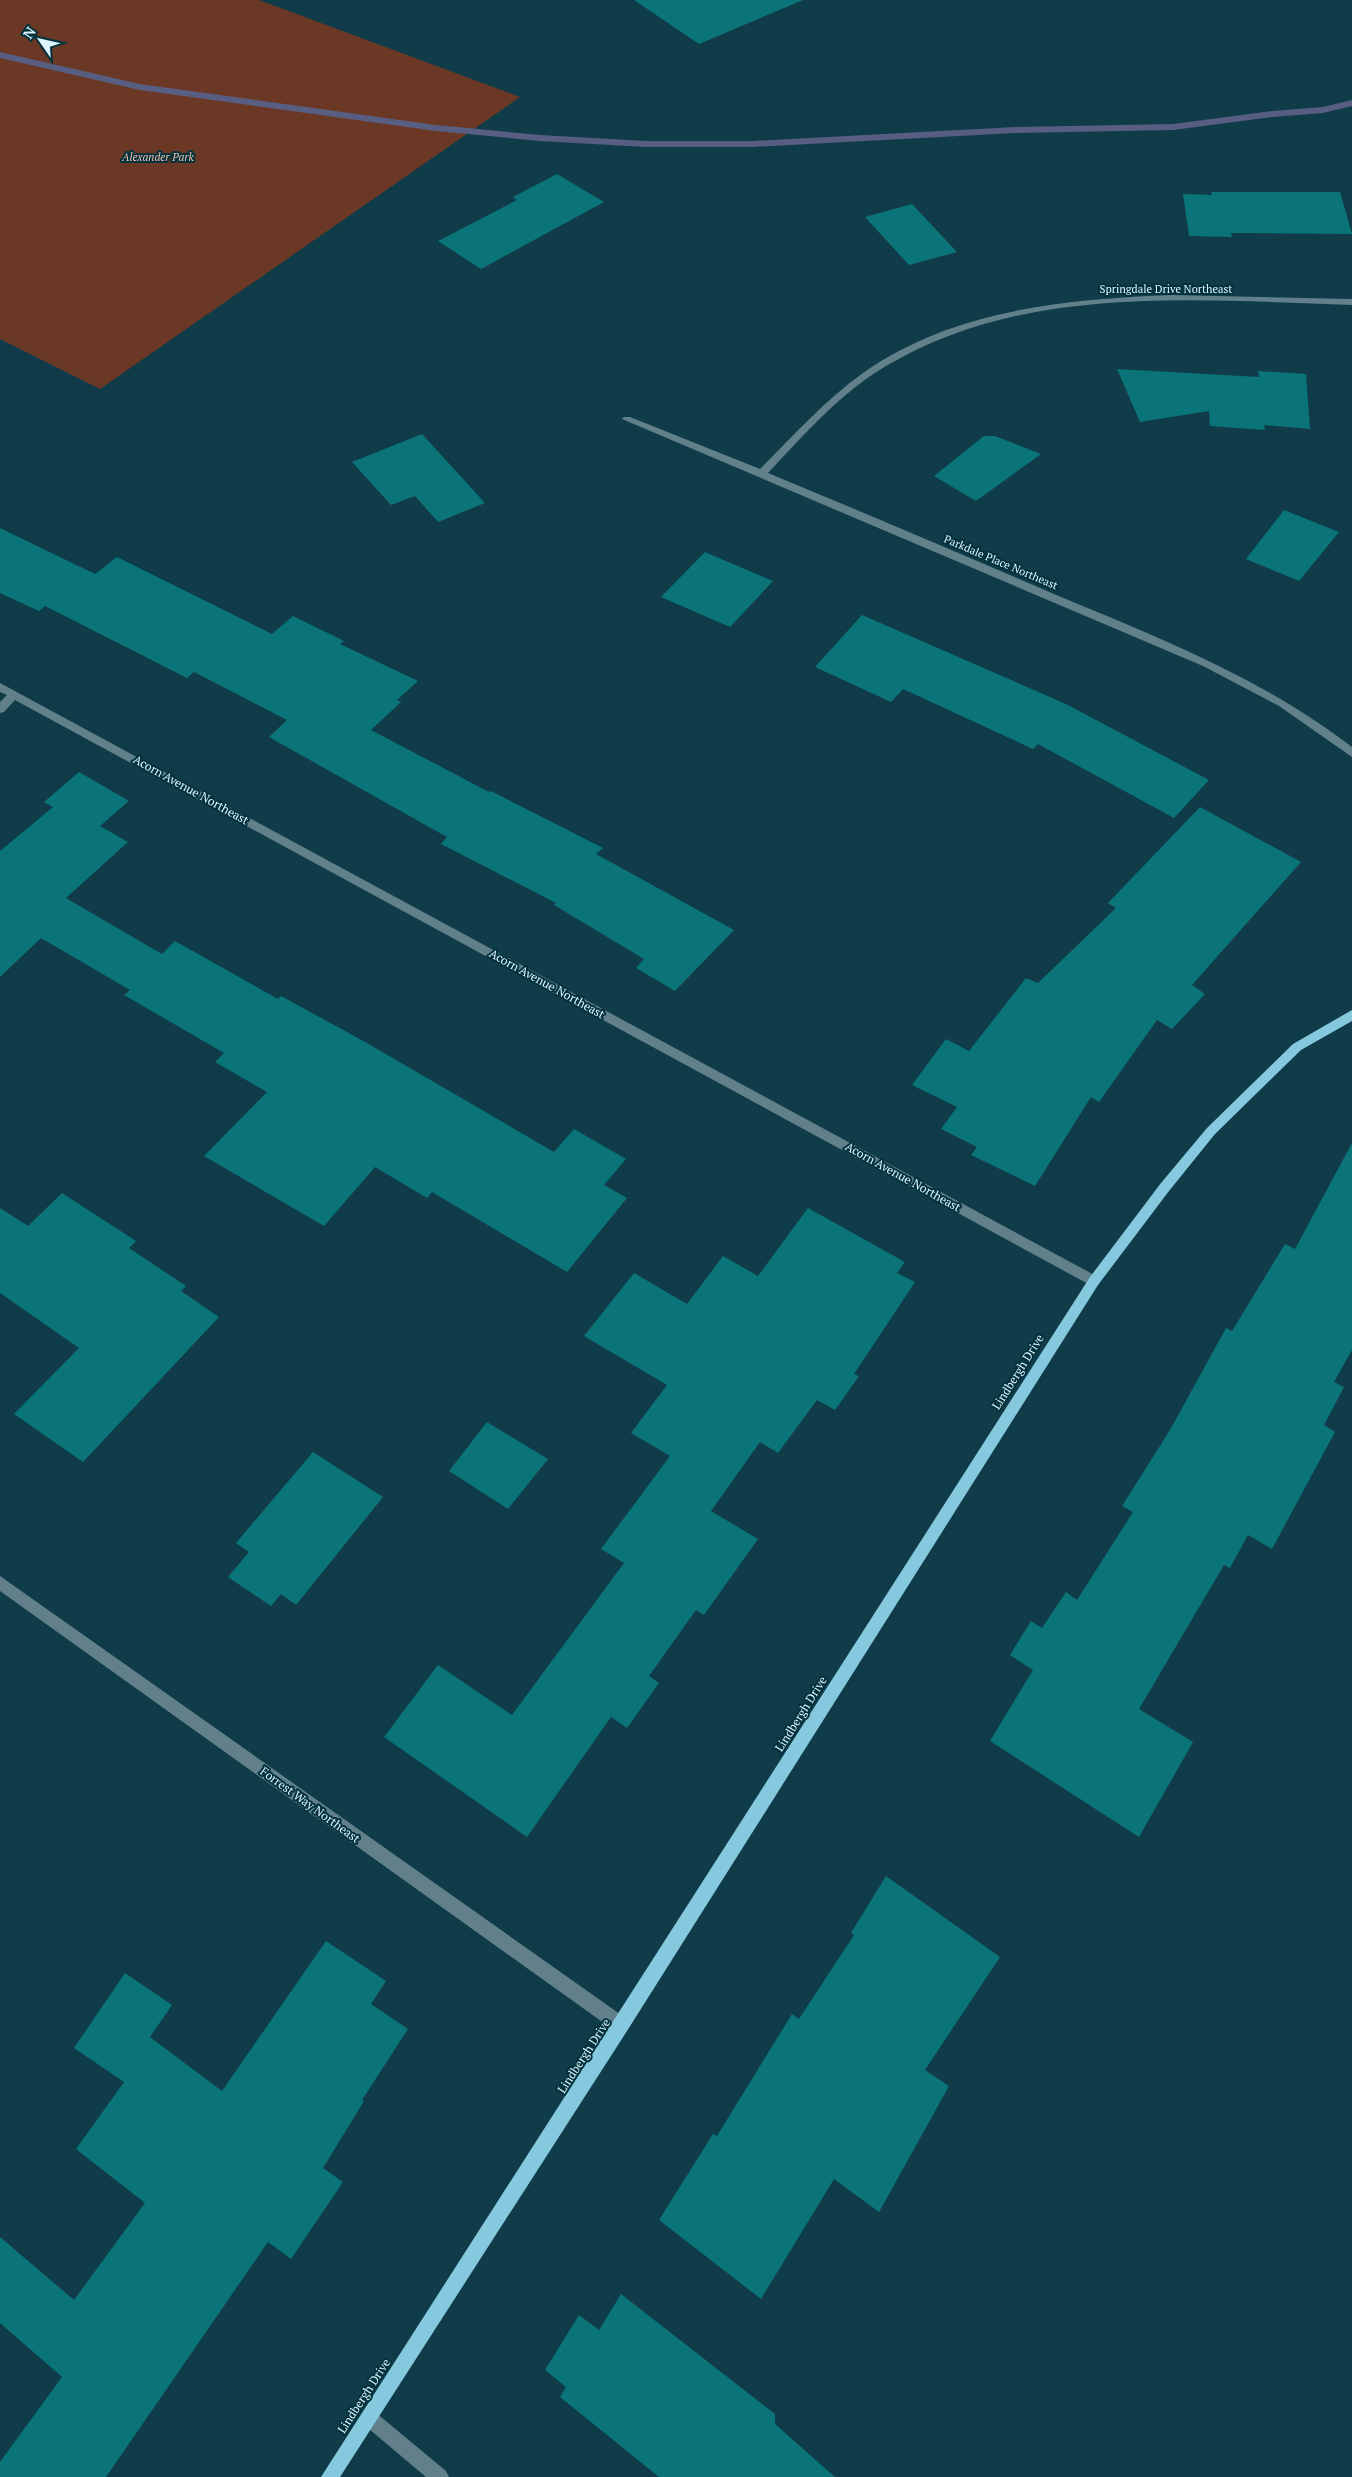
<svg xmlns="http://www.w3.org/2000/svg" width="1352" height="2477" viewBox="0 0 1352 2477" font-family="'PT Serif',serif">
	<style>
		.green { fill: #6c3826 }
		.lines { fill: none; stroke-linecap: round; stroke-linejoin: round }
		.stream { fill: #585e81; fill-rule: evenodd }
		.building { fill: #0a7479 }
		.minor { fill: #61808a; fill-rule: evenodd }
		.major { fill: #86c9de; fill-rule: evenodd }
		.labels { text-anchor: middle; stroke-width: 4; stroke-linejoin: round; paint-order: stroke }
		.far-park-label { font-size: 11px; font-style: italic; fill: #f6bfad; stroke: #02323d }
		.far-street-label { font-size: 11px; fill: #dff5fd; stroke: #02323d }
		.street-label { font-size: 12px; fill: #dff5fd; stroke: #02323d }
	</style>
	<rect width="100%" height="100%" fill="#0f3c48"/>
	<path class="green" d="M0,0H259L520,97L100,389L0,339Z"/>
	<g class="lines">
		<path class="stream" d="M0,52L140,84L436,125L540,135L646,141H752L1015,127L1173,124L1272,111L1323,107L1352,100V106L1323,113L1272,117L1173,130L1015,133L752,147H646L540,141L436,131L140,90L0,58Z"/>
	</g>
	<path class="building" d="M634,0H803L699,44Z
		M557,174L604,202L481,269L438,241L517,200L513,197Z
		M1211,192H1340L1352,234L1231,233L1232,237L1189,236L1183,194L1212,195Z
		M912,204L957,252L909,265L865,217Z
		M1117,369L1259,377L1258,371L1306,374L1310,429L1264,425L1265,430L1210,426L1209,411L1140,422Z
		M422,434L485,503L438,522L415,496L391,505L352,462Z
		M984,436H995L1041,454L976,501L934,476Z
		M1284,510L1339,532L1299,581L1246,559Z
		M0,528L95,574L117,557L272,634L293,616L344,641L340,644L418,681L397,700L401,702L371,730L489,792L491,791L603,848L596,854L734,930L675,991L636,968L644,959L554,905L556,903L441,844L447,837L269,737L287,720L194,672L187,678L45,606L39,611L0,593Z
		M705,552L773,581L730,627L661,597Z
		M862,615L1066,704L1209,780L1174,818L1038,744L1033,749L903,689L891,702L815,667Z
		M79,772L129,801L100,826L128,842L66,898L162,954L175,941L278,999L281,996L367,1043L554,1152L574,1129L626,1159L604,1185L627,1198L567,1272L432,1192L427,1198L375,1167L324,1226L204,1156L267,1092L215,1062L224,1053L124,995L130,990L41,938L0,977V851L53,807L44,802Z
		M1200,807L1301,862L1192,985L1205,994L1172,1029L1157,1020L1099,1102L1091,1097L1035,1186L971,1155L977,1147L941,1129L957,1107L912,1085L946,1039L969,1051L1026,978L1038,983L1116,908L1108,903Z
		M1352,1143V1350L1334,1382L1344,1387L1324,1425L1335,1432L1272,1549L1248,1535L1230,1568L1224,1565L1139,1709L1193,1742L1139,1837L990,1741L1033,1670L1010,1655L1031,1621L1042,1628L1066,1592L1077,1600L1133,1512L1122,1506L1170,1430L1226,1328L1232,1331L1285,1244L1295,1249Z
		M62,1193L136,1241L129,1248L186,1286L181,1291L219,1317L83,1462L14,1414L79,1348L0,1293V1208L28,1226Z
		M808,1208L905,1262L897,1273L915,1282L854,1374L859,1376L835,1410L817,1400L778,1453L760,1442L711,1511L758,1539L704,1615L696,1610L649,1676L659,1683L627,1728L611,1717L527,1837L384,1737L438,1665L512,1715L624,1563L601,1549L670,1456L631,1433L667,1385L584,1336L634,1273L687,1304L723,1256L758,1276Z
		M487,1422L548,1459L508,1509L449,1471Z
		M313,1452L383,1497L296,1605L281,1594L271,1606L228,1577L249,1552L236,1543Z
		M886,1876L1000,1957L925,2070L949,2086L879,2212L834,2179L761,2299L659,2220L713,2134L717,2136L792,2014L799,2019L854,1935L851,1933Z
		M326,1941L386,1981L371,2004L408,2029L362,2100L364,2101L323,2168L343,2182L291,2259L268,2242L106,2477H0V2462L62,2377L0,2323V2237L74,2300L145,2203L76,2149L124,2082L74,2048L125,1973L172,2005L150,2037L222,2091Z
		M621,2294L775,2414V2424L835,2477H659L560,2397L566,2387L545,2370L579,2315L599,2330Z"/>
	<g class="lines">
		<path class="minor" d="M1172,295L1352,299V305C1196,300 1026,283 886,366C840,393 804,435 768,473C863,512 958,553 1054,594C1159,638 1261,677 1352,747V757L1279,706L1203,666L622,419L624,417H630L760,469C793,436 824,401 863,373C952,310 1066,299 1172,295Z
			M0,683L1098,1277L1100,1281L1098,1285L1094,1286L1090,1285L15,700L4,712L0,713V702L7,695L0,692Z
			M0,1576L627,2019L629,2025L627,2031L621,2033L615,2031L0,1591Z
			M369,2409L375,2412L446,2471L449,2477H426L363,2424L360,2418L363,2412Z"/>
		<path class="major" d="M1352,1010V1021L1301,1050L1215,1134L1169,1191L1098,1285L627,2031L340,2477H321L1090,1277L1161,1183L1207,1128L1293,1044Z"/>
	</g>
	<g class="labels">
		<g class="far-park-label">
			<text x="158" y="161">Alexander Park</text>
		</g>
		<g class="far-street-label">
			<text x="1166" y="293">Springdale Drive Northeast</text>
			<text transform="translate(1001 562) rotate(23)" y="4">Parkdale Place Northeast</text>
		</g>
		<g class="street-label">
			<text transform="translate(191 790) rotate(29)" y="4">Acorn Avenue Northeast</text>
			<text transform="translate(547 984) rotate(29)" y="4">Acorn Avenue Northeast</text>
			<text transform="translate(903 1177) rotate(29)" y="4">Acorn Avenue Northeast</text>
			<text transform="translate(1018 1372) rotate(-58)" y="4">Lindbergh Drive</text>
			<text transform="translate(801 1714) rotate(-58)" y="4">Lindbergh Drive</text>
			<text transform="translate(310 1805) rotate(36)" y="4">Forrest Way Northeast</text>
			<text transform="translate(584 2056) rotate(-57)" y="4">Lindbergh Drive</text>
			<text transform="translate(364 2396) rotate(-57)" y="4">Lindbergh Drive</text>
		</g>
	</g>
	<g transform="translate(40 40) rotate(304)" stroke="#02323d" stroke-width="4" paint-order="stroke">
	<path d="M0-4L9 19L0 12L-9 19Z" fill="#dff5fd"/>
	<text y="-8" font-size="14" font-weight="bold" text-anchor="middle" fill="#dff5fd">N</text>
	</g>
</svg>
